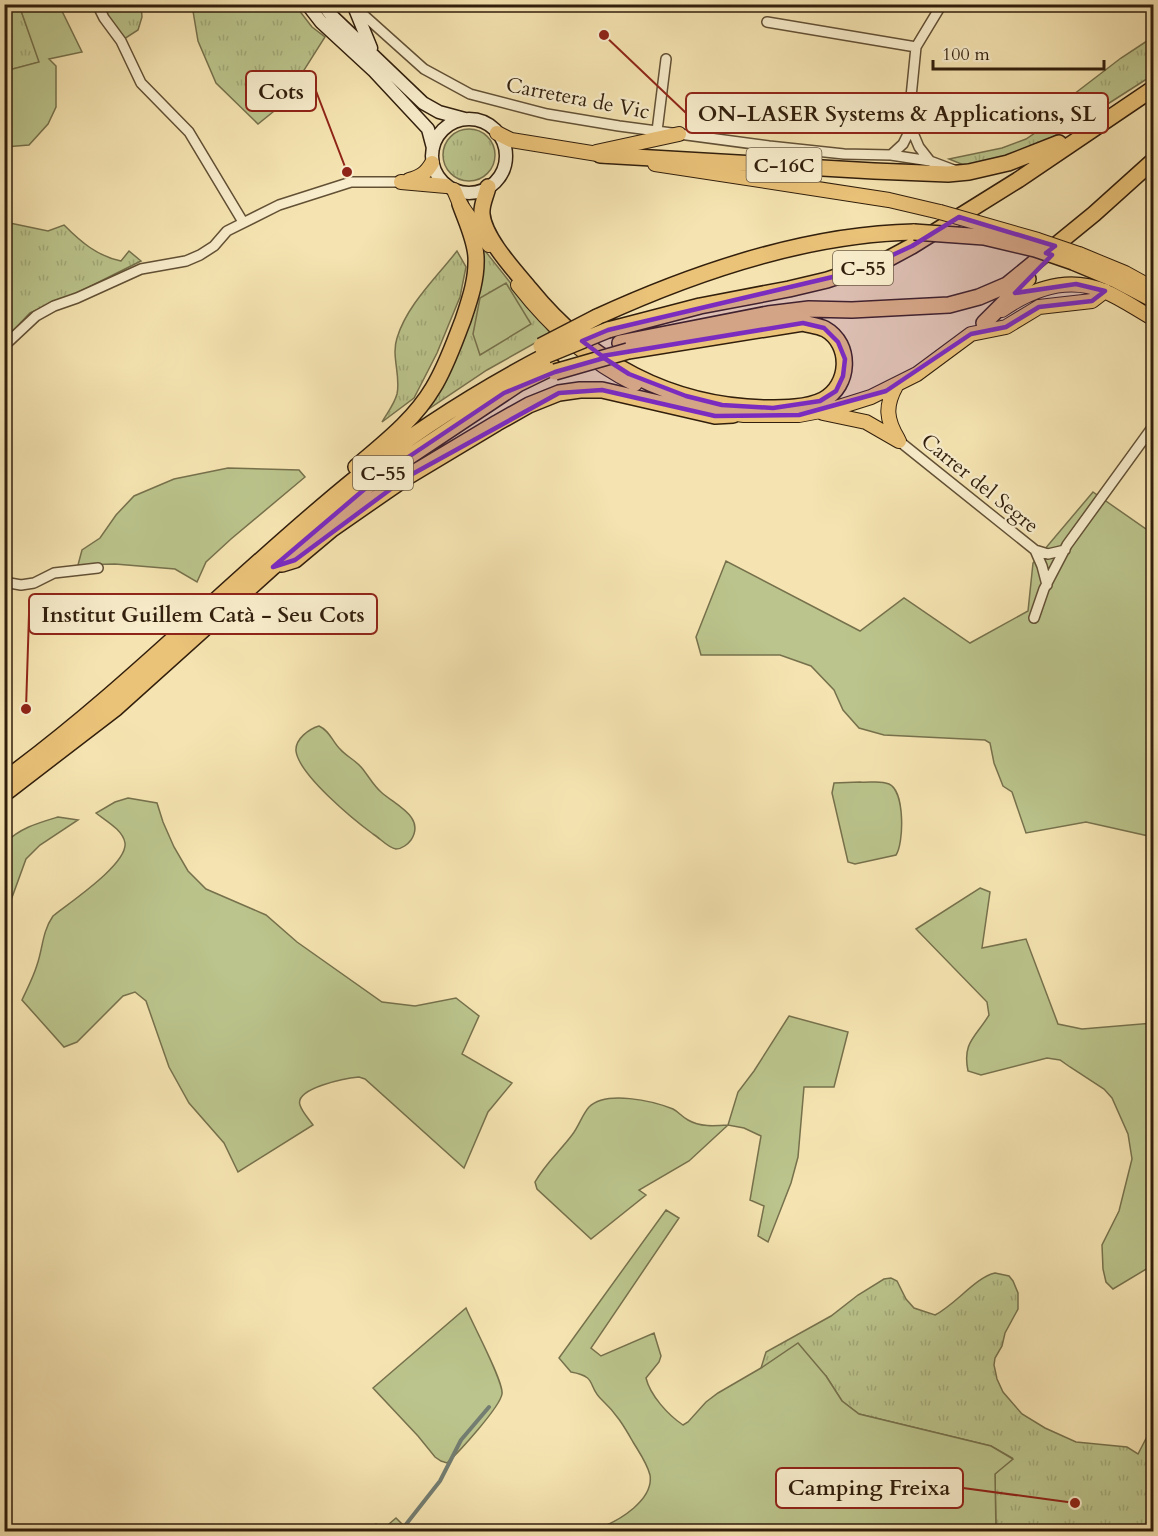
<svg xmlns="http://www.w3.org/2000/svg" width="1158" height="1536" viewBox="0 0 1158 1536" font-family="Cardo,serif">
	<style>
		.grass { fill: url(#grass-tufts); stroke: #76714c; stroke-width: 1.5 }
		.garden { fill: #bbc48c; stroke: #76714c; stroke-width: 1.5 }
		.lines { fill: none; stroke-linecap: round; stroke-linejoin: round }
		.stream { stroke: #737d71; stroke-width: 4 }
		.minor-casing { stroke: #625035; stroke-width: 12 }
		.secondary-casing { stroke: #311e0c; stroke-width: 15 }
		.primary-casing { stroke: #311e0c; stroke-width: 16 }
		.trunk-casing { stroke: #311e0c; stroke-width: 18 }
		.minor { stroke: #f8edcc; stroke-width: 9 }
		.secondary { stroke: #f8edcc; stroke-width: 12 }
		.primary { stroke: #eac278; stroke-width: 14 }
		.trunk { stroke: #eac278; stroke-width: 15 }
		.primary-bridge-casing { stroke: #311e0c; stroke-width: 16; stroke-linecap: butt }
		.trunk-bridge-casing { stroke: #311e0c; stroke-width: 18; stroke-linecap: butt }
		.primary-bridge { stroke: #eac278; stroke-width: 14 }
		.trunk-bridge { stroke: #eac278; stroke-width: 15 }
		.marked { fill: #7b2cbf; fill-opacity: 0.2; stroke: #7b2cbf; stroke-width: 4.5; stroke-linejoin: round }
		.labels { text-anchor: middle; stroke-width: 4.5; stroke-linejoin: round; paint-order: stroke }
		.shield { fill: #f8edcc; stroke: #6d5c46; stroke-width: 1.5 }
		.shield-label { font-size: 20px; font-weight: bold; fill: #311e0c }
		.street-label { font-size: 21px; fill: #311e0c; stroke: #f8edcc }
		.leader { fill: none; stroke: #8f2418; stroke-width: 2 }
		.callout-dot { fill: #8f2418; stroke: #f8edcc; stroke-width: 2 }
		.callout { fill: #f8edcc; stroke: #8f2418; stroke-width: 2 }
		.callout-label { font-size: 22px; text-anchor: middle; font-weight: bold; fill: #311e0c }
	</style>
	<defs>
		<pattern id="grass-tufts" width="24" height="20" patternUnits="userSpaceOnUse" patternTransform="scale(1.5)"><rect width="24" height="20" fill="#bbc48c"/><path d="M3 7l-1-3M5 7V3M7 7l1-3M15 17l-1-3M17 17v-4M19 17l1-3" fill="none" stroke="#a1a878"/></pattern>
	</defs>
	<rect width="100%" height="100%" fill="#f5e4b1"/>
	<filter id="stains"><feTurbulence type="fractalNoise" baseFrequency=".00333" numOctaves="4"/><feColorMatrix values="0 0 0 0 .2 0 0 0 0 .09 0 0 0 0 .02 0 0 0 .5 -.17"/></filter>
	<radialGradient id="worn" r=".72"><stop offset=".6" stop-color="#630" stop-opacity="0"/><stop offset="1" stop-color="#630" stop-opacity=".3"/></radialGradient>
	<path class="grass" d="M4,5H19L40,62L5,71Z
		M97,5H141L142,17L138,30L121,41Z
		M192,5H295L312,27L325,37L304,70L289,99L258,124L216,83L198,41Z
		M1153,37V75L1078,123L1040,144L1001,160L966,166L949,159L1002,148L1026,139L1054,120L1065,101L1121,58Z
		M443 155a26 26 0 1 1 52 0a26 26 0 1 1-52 0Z
		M5,222L48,231L64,225C81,242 97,256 121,261L129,251L141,261L75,294L30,313L5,339Z
		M482,247L551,334L487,370L421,414Z
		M457,251L466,267L460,297L437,353L414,398L382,422C387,413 394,405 397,394C401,376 391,356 397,338C407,305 436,278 457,251Z
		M995,1273L1009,1276L1013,1281L1018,1293V1309L1005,1333L1002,1346L995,1358L994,1365L997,1379L1003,1392L1022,1414L1045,1428L1076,1442L1127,1447L1138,1454L1153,1425V1531H996L995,1474L1012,1458L991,1446L859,1414L842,1401L826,1376L761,1368L766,1352L831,1316L858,1295L884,1279L891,1278L897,1281L906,1299L914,1308L935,1315C955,1305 976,1277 995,1273Z"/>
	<path class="garden" d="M19,5H59L82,52L49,59L56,66V107L48,124L29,145L5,147V71L39,62Z
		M506,283L531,324L480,355L473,334L480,298Z
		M228,468L299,470L305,477L231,539L206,562L197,582L175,569L115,564L78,565L82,550L100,538L116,515L134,496L174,479Z
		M1093,492L1153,534V837L1086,822L1026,833L1012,792L1003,786L994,763L990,743L985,740L884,735L859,728L843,710L834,690L811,666L780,655H701L696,637L726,561L860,631L904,598L970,643L1028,611L1033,563Z
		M319,726C330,731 332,741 340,749C346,756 355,760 361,767C368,775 373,785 381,792C395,805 426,817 411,840C408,844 402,849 396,849C388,848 380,838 373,834C354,820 299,775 296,751C295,739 309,729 319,726Z
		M860,782C869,783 880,780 889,784C905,791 904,843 896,855L855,864L848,862L832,793L834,783Z
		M128,798L157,803L163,822L174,847L188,871L206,889L266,915L297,942L382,1002L415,1006L456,998L479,1016L462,1054L512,1083L488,1112L464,1168L365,1079L359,1077C347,1078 294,1088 300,1105C302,1112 309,1119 313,1125L238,1172L224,1143L189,1103L169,1067L146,1001L135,992L123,996L77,1042L64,1047L22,1000C27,989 33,978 37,965C43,948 42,932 53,916C69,903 128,864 125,843C123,830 106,821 96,813L115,802Z
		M58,817L78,820L40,845L26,859L10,903L8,949L5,952V843C20,828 38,823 58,817Z
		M980,888L990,892L982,948L1026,939L1058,1024L1082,1029L1153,1023V1265L1113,1289L1106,1282L1103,1269L1102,1245L1119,1211L1132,1159L1128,1134L1112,1098L1104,1089L1070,1067L1060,1060L1047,1058L981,1075L968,1071C962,1042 976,1037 989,1015L987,1002L916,929Z
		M789,1016L848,1032L834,1087H804L798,1157L791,1183L768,1242L758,1236L764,1206L750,1200L761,1136L744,1128L728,1125L689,1161L639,1190L646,1195L591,1239L537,1189L535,1182C545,1164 560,1151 572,1135C579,1126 582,1115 589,1107C606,1090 653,1101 673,1109C679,1112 682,1117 688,1120C700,1127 714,1126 728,1125L738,1092L754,1071Z
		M666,1210L679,1218L591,1348L601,1356L654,1333L661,1356L659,1362L646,1378C650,1395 668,1415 683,1425L688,1422L706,1402L718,1393L761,1368L798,1343L826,1376L842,1401L859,1414L991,1446L1013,1459L995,1474L996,1531H580C586,1530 593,1530 599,1528C619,1521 654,1500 650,1475C647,1463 639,1452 633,1442C624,1426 616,1413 603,1401C586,1386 599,1377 571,1372L559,1358Z
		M466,1308C472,1323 504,1382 502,1394C500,1407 459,1452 447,1463L441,1461L435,1457L418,1436L373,1388Z
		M396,1518L409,1531H369L376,1524L382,1530Z"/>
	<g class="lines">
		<path class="stream" d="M400,1532L440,1481L461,1440L489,1407"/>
		<defs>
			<path id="minor" d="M97,4L104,18L121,41L141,83L189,132L243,222
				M357,9L424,69L470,94L547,114L619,126L769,146L844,154L891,155L930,161L954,170
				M767,22L916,47
				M657,131L666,59
				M891,155L903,144L911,128
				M930,161L919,147L911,128V97L916,47L942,4
				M4,346L36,316L54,306L77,298L141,269L186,261L200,255L214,246L227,231L279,205L351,182H401
				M899,441L1035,550L1048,554L1065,550
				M1035,550L1042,566L1047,585
				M4,582L21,585L34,583L54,573L98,568
				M1034,618L1044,589L1067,545L1154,425"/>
			<path id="secondary" d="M307,4L321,22L373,70L428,129L433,148
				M323,4L331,15L423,103L439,112L465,119
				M353,4L371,48
				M432 156a37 37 0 1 1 74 0a37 37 0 1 1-74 0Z"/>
			<path id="primary" d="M497,133L511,140L610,156
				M596,152L679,134
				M655,164L889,200L940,212
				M409,180C421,177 426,173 432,163
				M401,182L446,186
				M454,190L460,204L489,245
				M1079,254L1125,273L1154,289
				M518,285C550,326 588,361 635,384
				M1002,310C1032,289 1068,276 1104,291C1121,298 1138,310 1154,319
				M896,386C885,406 886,419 898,439
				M722,412L744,415H799L836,408L871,397L917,374L971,334L1006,327L1039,307L1092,301L1105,291
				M823,413L866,422L899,441"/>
			<path id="trunk" d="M600,155L874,171L948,174L969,172L1008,163L1059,143
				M488,187C486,196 481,205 482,214C484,238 515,271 530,289C590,363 670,406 765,408C784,408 807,408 823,400C850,386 852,344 825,329C819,326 810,325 803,323L628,351
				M1073,262L1116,280L1154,300
				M597,317C693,273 808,234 914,232
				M984,323L1028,279
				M608,330L700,306L789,289L827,280L886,260L912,246L1018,180L1154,88
				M620,343L768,314L809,309L852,310L949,305L979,297L1007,285L1094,214L1154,160
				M356,467C384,443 414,420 433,388C446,367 454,343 463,320C470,299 477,279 476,257C475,239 466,221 460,204
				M282,564L295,560L332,529L407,477L497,423L529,405L559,393L580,390H602L715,416L733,415
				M4,780C130,688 236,575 356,478C415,431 480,390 547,355
				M4,794L116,708L273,567L309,532L380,476L518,384L553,367"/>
		</defs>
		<use href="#minor" class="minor-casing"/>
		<use href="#secondary" class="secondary-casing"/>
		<use href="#primary" class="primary-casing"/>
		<use href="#trunk" class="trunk-casing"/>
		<use href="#minor" class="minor"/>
		<use href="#secondary" class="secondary"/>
		<use href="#primary" class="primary"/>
		<use href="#trunk" class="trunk"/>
		<defs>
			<path id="primary-bridge" d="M940,212L1038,240L1079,254"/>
			<path id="trunk-bridge" d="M914,232L984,237L1035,249L1073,262
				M541,346L597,317
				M547,355L608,330
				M555,372L628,351"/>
		</defs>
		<use href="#primary-bridge" class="primary-bridge-casing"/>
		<use href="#trunk-bridge" class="trunk-bridge-casing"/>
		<use href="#primary-bridge" class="primary-bridge"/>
		<use href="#trunk-bridge" class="trunk-bridge"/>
	</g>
	<path class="marked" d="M959,217L1055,246L1046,253L1052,255L1015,293L1076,284L1105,291L1092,301L1039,307L1006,327L971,334L886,391L799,415L715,416L602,390L559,393L407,477L295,560L273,567L380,476L504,393L555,372L604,358L629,374L686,396L722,405L773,408L820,401L836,391L843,376L845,359L838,342L824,328L803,323L602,356L582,341L608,330L858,271L912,246Z"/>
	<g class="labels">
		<g class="shield">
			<rect x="746.5" y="148" width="75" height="34" rx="4.5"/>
			<rect x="833" y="251" width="60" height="34" rx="4.5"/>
			<rect x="353" y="456" width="60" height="34" rx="4.5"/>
		</g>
		<g class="shield-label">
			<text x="784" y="172">C-16C</text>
			<text x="863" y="275">C-55</text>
			<text x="383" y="480">C-55</text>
		</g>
		<g class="street-label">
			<text transform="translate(578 98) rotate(11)" y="7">Carretera de Vic</text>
			<text transform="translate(980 483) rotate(39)" y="7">Carrer del Segre</text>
		</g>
	</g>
	<path class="leader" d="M347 172L316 91M604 35L686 113M26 709L29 614M1075 1503L963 1488"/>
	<g class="callout-dot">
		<circle cx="347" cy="172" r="6"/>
		<circle cx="604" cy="35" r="6"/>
		<circle cx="26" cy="709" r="6"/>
		<circle cx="1075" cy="1503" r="6"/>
	</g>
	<g class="callout">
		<rect x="246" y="71" width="70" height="40" rx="6"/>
		<rect x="686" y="93" width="422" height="40" rx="6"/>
		<rect x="29" y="594" width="348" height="40" rx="6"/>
		<rect x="776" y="1468" width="187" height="40" rx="6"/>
	</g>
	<g class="callout-label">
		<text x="281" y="99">Cots</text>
		<text x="897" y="121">ON-LASER Systems &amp; Applications, SL</text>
		<text x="203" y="622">Institut Guillem Catà - Seu Cots</text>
		<text x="869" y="1495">Camping Freixa</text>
	</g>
	<rect width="1158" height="1536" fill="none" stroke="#f5e4b1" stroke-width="24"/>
	<rect x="6" y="6" width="1146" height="1524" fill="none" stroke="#311e0c" stroke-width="3"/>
	<rect x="12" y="12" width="1134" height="1512" fill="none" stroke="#311e0c" stroke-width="1.5"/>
	<path d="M933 60v9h171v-9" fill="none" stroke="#311e0c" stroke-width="3"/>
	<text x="942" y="60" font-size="18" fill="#311e0c" stroke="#f8edcc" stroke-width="4.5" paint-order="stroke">100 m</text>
	<rect width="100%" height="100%" filter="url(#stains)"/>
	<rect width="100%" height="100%" fill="url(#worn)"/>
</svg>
